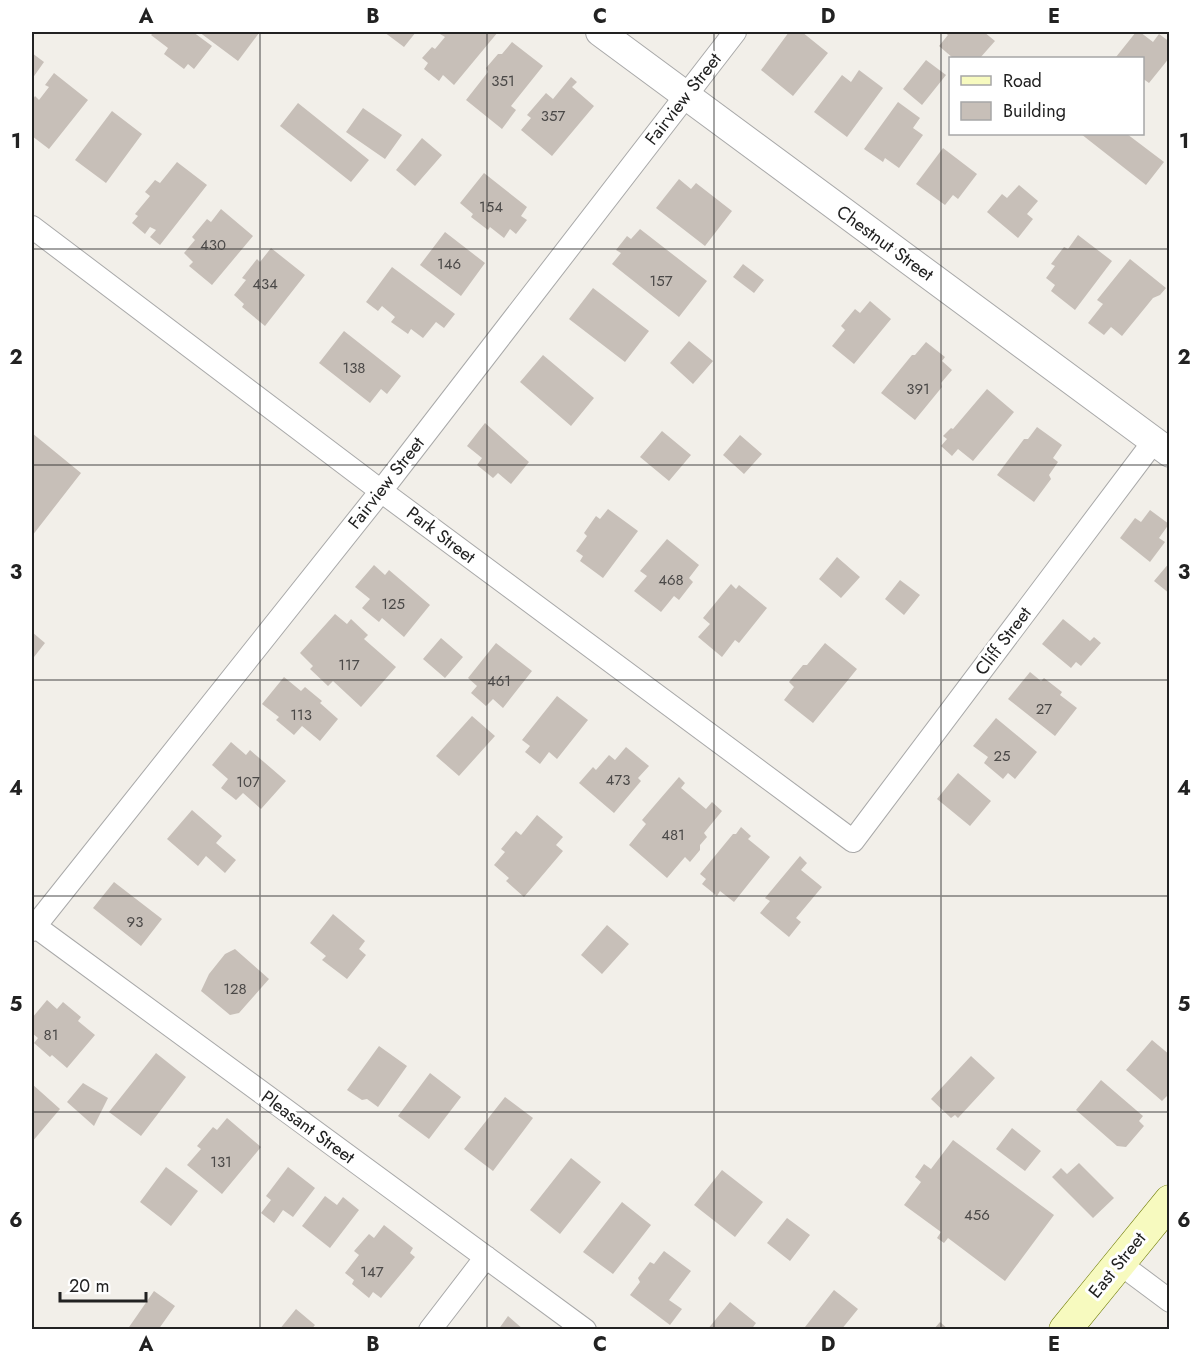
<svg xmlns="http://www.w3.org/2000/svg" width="1201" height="1361" viewBox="0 0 1201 1361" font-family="Jost,sans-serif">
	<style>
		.building { fill: #c7bfb8 }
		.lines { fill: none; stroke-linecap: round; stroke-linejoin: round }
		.minor-casing { stroke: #a9a9a9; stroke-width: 24 }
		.tertiary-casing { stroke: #a9a9a9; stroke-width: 30 }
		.secondary-casing { stroke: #707d05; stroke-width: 33 }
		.minor { stroke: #fff; stroke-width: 22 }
		.tertiary { stroke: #fff; stroke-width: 28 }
		.secondary { stroke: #f7fabf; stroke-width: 32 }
		.grid { fill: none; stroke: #222; stroke-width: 1.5; stroke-opacity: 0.55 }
		.labels { text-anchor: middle; stroke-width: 6; stroke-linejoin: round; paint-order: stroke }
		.number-label { font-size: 15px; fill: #4b4948 }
		.street-label { font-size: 18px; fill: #222; stroke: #fff }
		.neatline { fill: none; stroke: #222; stroke-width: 2 }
		.grid-label { font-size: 20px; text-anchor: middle; font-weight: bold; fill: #222 }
	</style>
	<rect width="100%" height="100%" fill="#f2efe9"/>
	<path class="building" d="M154,32H193L212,46L194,69L188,64L184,69L164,54L168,48L151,35Z
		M199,32H257L259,33L238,61Z
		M384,32H416L404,47Z
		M442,32H498L454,85L443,75L439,81L424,69L428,63L422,58L432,47L435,49L445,37L440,34Z
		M789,32H802L828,53L793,96L761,70Z
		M944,32H984L995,41L980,58H953L939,46L948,35Z
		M1136,32H1140L1153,42L1159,34L1170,42V57L1149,83L1142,78V58L1116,57Z
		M512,42L543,66L511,106L516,110L502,129L466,100L488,72L486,68L498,54H502Z
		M32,53L44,62L32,79Z
		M926,60L946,75L922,105L903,89Z
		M859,70L883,88L847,137L814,112L842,75L851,82Z
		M54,73L88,100L49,149L32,136V101L35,96L39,100L49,87L45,85Z
		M571,77L577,82L572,87L594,106L552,156L521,130L531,118L527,115L546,93L553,99Z
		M898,102L920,118L913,128L923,135L899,168L885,158L883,162L864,149Z
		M298,103L369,160L351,182L280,126Z
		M363,108L402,135L385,159L346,132Z
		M112,111L142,134L106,183L75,160Z
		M1081,134H1127L1164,162L1146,185Z
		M422,138L442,155L415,186L396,170Z
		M943,148L977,174L958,199L953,195L945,205L916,184Z
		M177,162L207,185L160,245L150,237L156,230L150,227L145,234L132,223L138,216L135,214L150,196L145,192L155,180L160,183Z
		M484,173L527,207L521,216L527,220L516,234L510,229L504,238L490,227L488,230L471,217L473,214L460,203Z
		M679,179L691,189L696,183L732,211L705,246L656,208Z
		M1019,185L1038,201L1027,214L1033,219L1018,238L987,212L1002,194L1007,198Z
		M221,209L253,236L212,285L189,266L193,262L184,253L195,240L192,237L207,219L211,222Z
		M640,229L707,281L679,317L612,264L621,253L616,250L627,236L631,239Z
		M445,232L485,263L461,296L420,265Z
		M1078,235L1112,261L1075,310L1051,291L1055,285L1046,278L1055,266L1051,264L1064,247L1068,249Z
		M271,248L305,275L265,326L242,307L244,304L234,295L246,280L242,278L257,259L260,262Z
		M1130,259L1166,288L1160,295L1153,298L1122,336L1111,327L1104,335L1088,323L1103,304L1097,300Z
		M743,264L764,280L754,293L733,277Z
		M392,267L455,314L444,328L436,322L423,338L411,329L408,334L391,322L395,317L382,306L378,311L366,302Z
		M593,288L649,331L625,362L569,319Z
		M870,301L891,319L854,364L832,346L845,330L841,326L855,309L860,313Z
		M344,331L401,376L387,394L381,389L370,403L319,363Z
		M689,341L713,361L693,384L670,363Z
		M926,342L945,357L942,361L952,370L941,383L942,387L915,420L881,393L912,355H915Z
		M543,355L594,398L571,426L520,382Z
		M987,389L1014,412L973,461L958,449L952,456L941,446L947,439L943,436L951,428L953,429Z
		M485,423L529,462L511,484L498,473L493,478L477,465L482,458L467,446Z
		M1037,427L1062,445L1053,458L1058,462L1049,475L1051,479L1034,502L997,475L1024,439H1028Z
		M662,431L691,455L669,481L640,457Z
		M32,433L81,473L32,536Z
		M740,435L762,454L744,474L723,455Z
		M608,509L638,531L603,578L580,561L583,556L576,551L587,536L584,533L596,516L600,519Z
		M1150,510L1169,524L1159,538L1165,542L1150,562L1120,538L1135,518L1141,522Z
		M667,539L699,565L689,578L693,582L679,600L674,596L661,612L634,591L647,576L640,571Z
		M837,557L860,577L841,598L819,579Z
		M1170,562V594L1154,581Z
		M374,565L385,575L389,570L430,605L404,637L382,618L379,622L362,608L370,599L355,587Z
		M900,580L920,595L904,615L885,599Z
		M731,584L736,589L739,585L767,608L739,643L735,640L722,657L698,637L710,624L703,618Z
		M335,614L347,624L351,619L368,635L364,639L396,667L361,707L333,681L328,686L310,669L313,666L300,653Z
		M1063,619L1090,641L1094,637L1101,643L1081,666L1076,662L1071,668L1042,644Z
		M32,632L45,643L34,657L32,655Z
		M441,638L463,657L445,678L423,659Z
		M496,643L532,671L503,708L493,699L486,706L471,693L477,686L468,678Z
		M825,643L857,669L813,723L784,700L794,687L789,682L803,665H807Z
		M1030,672L1041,681L1044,678L1062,692L1060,695L1077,708L1055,736L1008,699Z
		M284,677L301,691L305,687L322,701L320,703L338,719L320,741L302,726L294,735L276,720L279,717L262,704Z
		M557,696L588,720L557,759L549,752L540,764L525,752L530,746L522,740Z
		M472,716L495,736L459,776L436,756Z
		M996,718L1037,752L1015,779L1008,773L1003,779L984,763L988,757L973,746Z
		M231,742L246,755L250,750L286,781L261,809L243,793L236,800L221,788L228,779L212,765Z
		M626,747L649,766L638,778L641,781L614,813L579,783L593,767L596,770L609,755L615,760Z
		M958,773L991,801L970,826L937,799Z
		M679,777L685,783L681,788L706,809L712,802L722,811L704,833L707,837L700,845V850L690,862L685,857L667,878L629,845L646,824L642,820Z
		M192,810L222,836L216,843L236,860L225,873L206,856L198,866L167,839Z
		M537,815L563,837L556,845L563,851L524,897L506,881L509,878L494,865L505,852L501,849L516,831L521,835Z
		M741,827L751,836L748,839L770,857L734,902L720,891L717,896L702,884L706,879L700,874L733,834H736Z
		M800,856L807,863L801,870L822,887L796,918L801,922L789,937L760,913L770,901L765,898Z
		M114,882L162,919L141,946L93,908Z
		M333,914L365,941L359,949L366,955L347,979L322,960L326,956L310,943Z
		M607,925L629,944L602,974L581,955Z
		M235,949L269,979L239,1013L230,1015L201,991L209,974L225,954Z
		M47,1000L57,1009L63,1002L81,1017L78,1021L95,1035L67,1068L52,1055L50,1057L34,1043L38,1038L32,1033V1018Z
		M1152,1040L1170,1055V1093L1162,1101L1126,1070Z
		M379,1046L407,1066L378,1107L367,1099L362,1100L347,1090Z
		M156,1053L186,1077L141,1136L109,1112Z
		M971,1056L995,1078L958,1118L955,1115L951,1118L931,1099Z
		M430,1073L461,1097L429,1139L398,1116Z
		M1101,1080L1143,1116L1139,1121L1144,1126L1126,1147L1117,1146L1076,1110Z
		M83,1083L108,1098L94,1126L67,1102Z
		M32,1084L60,1109L32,1142Z
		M505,1097L533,1118L493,1171L464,1149Z
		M227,1118L261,1147L222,1194L187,1165L201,1149L197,1146L213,1127L217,1130Z
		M1012,1128L1041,1151L1025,1171L996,1149Z
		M953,1140L1054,1215L1005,1281L948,1238L944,1243L937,1238L941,1232L904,1205L921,1182L915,1177L924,1164L931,1169Z
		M571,1158L601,1182L560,1234L530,1210Z
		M1079,1163L1114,1198L1093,1218L1052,1177L1061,1168L1067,1174Z
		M166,1167L198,1191L171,1226L140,1202Z
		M288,1167L315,1188L293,1217L283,1210L274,1223L261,1213L271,1200L266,1196Z
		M722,1170L763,1202L735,1237L694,1205Z
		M325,1196L337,1205L343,1197L359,1210L330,1248L302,1226Z
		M622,1202L651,1225L613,1274L583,1252Z
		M787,1218L810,1235L790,1261L767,1243Z
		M384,1225L413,1248L410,1253L415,1257L381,1298L373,1292L369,1298L352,1284L354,1280L345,1273L359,1255L354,1251L369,1234L374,1238Z
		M664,1251L691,1271L669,1300L682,1309L670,1325L630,1295L640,1282L638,1278L650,1262L654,1264Z
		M834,1290L858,1309L841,1330H808L805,1327Z
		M154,1291L175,1306L158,1330H127Z
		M730,1302L756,1323L751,1330H707Z
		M296,1309L315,1325L311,1330H279Z
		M508,1316L524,1330H498Z
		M940,1322L949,1330H933Z"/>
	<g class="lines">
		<defs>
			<path id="minor" d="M32,227L381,491L853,841L1154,441
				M32,924L585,1330
				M32,930L381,491L735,32
				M1119,1263L1170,1301
				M430,1330L486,1257"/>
			<path id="tertiary" d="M600,32L1170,453"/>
			<path id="secondary" d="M1065,1330L1170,1201"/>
		</defs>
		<use href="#minor" class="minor-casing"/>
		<use href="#tertiary" class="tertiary-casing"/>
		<use href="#secondary" class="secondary-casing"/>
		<use href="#minor" class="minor"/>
		<use href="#tertiary" class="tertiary"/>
		<use href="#secondary" class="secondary"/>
	</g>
	<path class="grid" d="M260,32V1330M487,32V1330M714,32V1330M941,32V1330M32,249H1170M32,465H1170M32,680H1170M32,896H1170M32,1112H1170"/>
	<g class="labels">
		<g class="number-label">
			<text x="503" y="86">351</text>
			<text x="553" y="121">357</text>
			<text x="491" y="212">154</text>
			<text x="213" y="250">430</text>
			<text x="449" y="269">146</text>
			<text x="661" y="286">157</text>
			<text x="265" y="289">434</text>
			<text x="354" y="373">138</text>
			<text x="918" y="394">391</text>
			<text x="671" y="585">468</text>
			<text x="393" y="609">125</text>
			<text x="349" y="670">117</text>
			<text x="499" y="686">461</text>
			<text x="1044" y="714">27</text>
			<text x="301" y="720">113</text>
			<text x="1002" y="761">25</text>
			<text x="618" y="785">473</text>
			<text x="248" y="787">107</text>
			<text x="673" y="840">481</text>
			<text x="135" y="927">93</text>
			<text x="235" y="994">128</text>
			<text x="51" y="1040">81</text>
			<text x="221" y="1167">131</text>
			<text x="977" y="1220">456</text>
			<text x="372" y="1277">147</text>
		</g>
		<g class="street-label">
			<text transform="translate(683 99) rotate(-52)" y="6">Fairview Street</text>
			<text transform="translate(885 243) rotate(36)" y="6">Chestnut Street</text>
			<text transform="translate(386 483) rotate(-52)" y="6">Fairview Street</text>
			<text transform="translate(441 535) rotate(37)" y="6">Park Street</text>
			<text transform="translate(1003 641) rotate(-53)" y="6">Cliff Street</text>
			<text transform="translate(308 1127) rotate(36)" y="6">Pleasant Street</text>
			<text transform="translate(1117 1265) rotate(-51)" y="6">East Street</text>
		</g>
	</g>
	<rect width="1201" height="1361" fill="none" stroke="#ffffff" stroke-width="66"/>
	<rect x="949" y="57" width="195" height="78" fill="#ffffff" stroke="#a7a7a7" stroke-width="1.5"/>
	<rect x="961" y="76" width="30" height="9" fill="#f7fabf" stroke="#a7a7a7" stroke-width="1.5"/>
	<text x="1003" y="87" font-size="18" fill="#222222">Road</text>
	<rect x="961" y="102" width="30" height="18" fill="#c7bfb8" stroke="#a7a7a7" stroke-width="1.5"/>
	<text x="1003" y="117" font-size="18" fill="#222222">Building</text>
	<path d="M60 1292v9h86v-9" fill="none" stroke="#222222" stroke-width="3"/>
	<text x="69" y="1292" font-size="18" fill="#222222" stroke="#ffffff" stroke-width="4.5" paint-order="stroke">20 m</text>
	<rect x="33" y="33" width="1135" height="1295" class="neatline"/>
	<g class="grid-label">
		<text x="146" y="23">A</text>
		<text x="373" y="23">B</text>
		<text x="600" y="23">C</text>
		<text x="828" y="23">D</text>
		<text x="1054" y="23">E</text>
		<text x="16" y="148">1</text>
		<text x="1184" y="148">1</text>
		<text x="16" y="364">2</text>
		<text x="1184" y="364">2</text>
		<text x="16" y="579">3</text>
		<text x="1184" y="579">3</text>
		<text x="16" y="795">4</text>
		<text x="1184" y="795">4</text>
		<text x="16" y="1011">5</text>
		<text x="1184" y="1011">5</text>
		<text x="16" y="1227">6</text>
		<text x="1184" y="1227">6</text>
		<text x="146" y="1351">A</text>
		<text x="373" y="1351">B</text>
		<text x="600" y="1351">C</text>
		<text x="828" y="1351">D</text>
		<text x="1054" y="1351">E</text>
	</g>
</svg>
